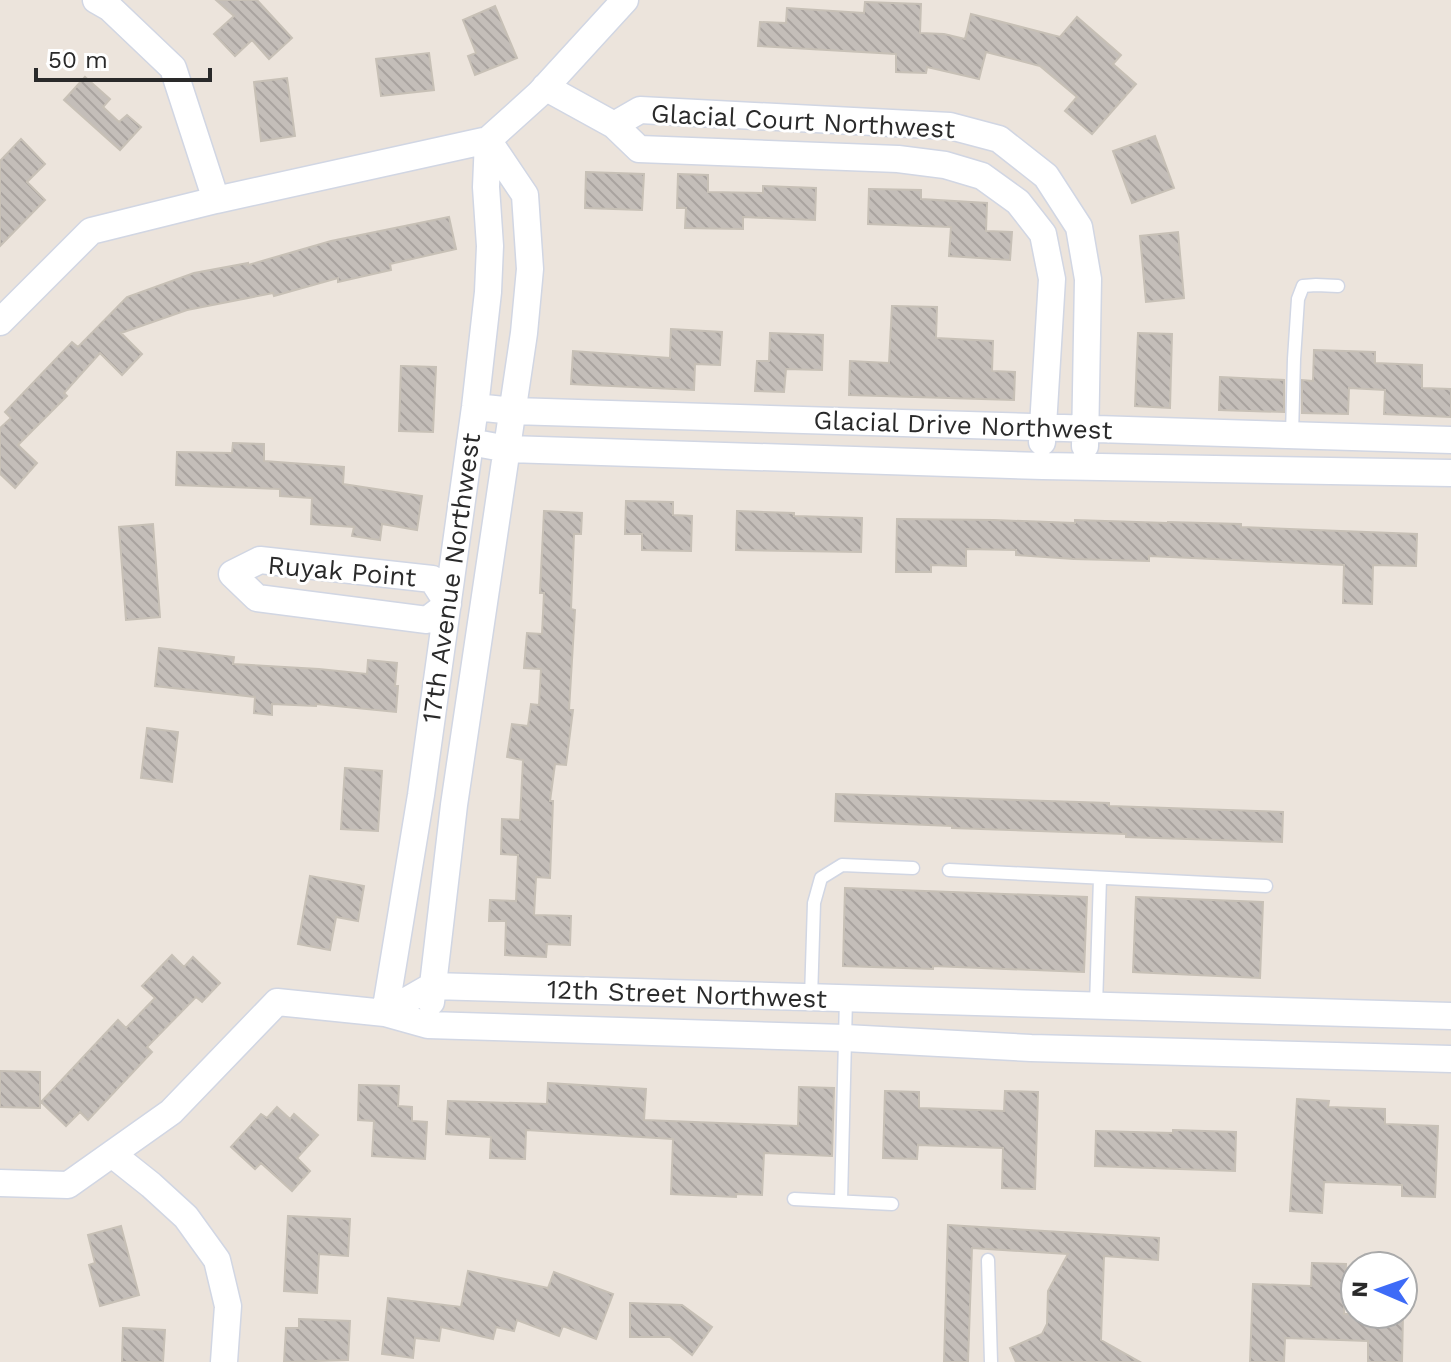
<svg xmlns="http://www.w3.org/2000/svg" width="1451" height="1362" viewBox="0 0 1451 1362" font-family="'Work Sans',sans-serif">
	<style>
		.building { fill: url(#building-back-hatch); stroke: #c7c0b6; stroke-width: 2 }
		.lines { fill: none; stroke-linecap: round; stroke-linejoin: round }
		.lane-casing { stroke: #d1d6e3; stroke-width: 15 }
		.street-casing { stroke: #d1d6e3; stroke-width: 29 }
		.lane { stroke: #fff; stroke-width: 12 }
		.street { stroke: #fff; stroke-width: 26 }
		.labels { text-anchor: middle; stroke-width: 6; stroke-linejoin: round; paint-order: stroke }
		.street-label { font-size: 26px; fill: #2a2a2a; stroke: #fff }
	</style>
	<defs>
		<pattern id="building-back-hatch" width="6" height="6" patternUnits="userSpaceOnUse" patternTransform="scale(2)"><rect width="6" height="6" fill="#c4beb9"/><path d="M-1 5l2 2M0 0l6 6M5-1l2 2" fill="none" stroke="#a9a39f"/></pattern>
	</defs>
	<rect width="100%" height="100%" fill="#ece4dc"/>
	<path class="building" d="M216,0H257L292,38L269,59L252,40L235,56L214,34L234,16Z
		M865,2L921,4L920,33L944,34L965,39L971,14L1060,37L1077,17L1121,55L1113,64L1136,84L1092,134L1065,111L1077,97L1040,66L986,52L979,79L927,67L926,73L896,72V54L758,46L760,22L786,23L787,8L864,13Z
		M495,6L517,58L475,75L468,56L476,53L463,20Z
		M429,53L434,90L381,96L376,59Z
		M85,77L110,99L103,107L119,122L127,115L141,127L120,150L64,100Z
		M287,78L295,136L261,141L254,82Z
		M1155,136L1174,188L1132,203L1113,151Z
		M21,139L45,164L27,182L45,200L0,246V161Z
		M586,172L644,174L642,210L585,208Z
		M678,174L708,175V192L763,193V186L816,188L815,220L743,217V229L685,228L686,208H677Z
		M869,189L921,190V199L987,203L986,231L1012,232L1010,260L949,256L951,227L868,224Z
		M449,217L456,249L390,264L391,270L338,282V278L274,296L273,293L187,310L121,333L142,354L122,375L100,353L64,393L67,396L18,445L37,463L15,488L0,474V428L11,418L5,412L72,342L78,347L127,297L194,273L248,263V265L331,241Z
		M1178,232L1184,298L1146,302L1140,236Z
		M892,306L937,307L936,338L993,341L992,371L1015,372L1014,400L849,395L850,361L889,363Z
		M671,329L722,332L720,365L695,364L694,390L571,384L573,351L670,358Z
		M770,333L823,335L822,370L786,369L784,392L755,391L757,361H769Z
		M1138,333L1172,334L1170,408L1135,406Z
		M1314,350L1375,352V363L1422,365V388L1451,389V417L1384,414L1385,390L1349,388L1348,414L1302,413V380L1313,381Z
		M401,366L436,367L433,432L399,431Z
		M1220,377L1284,380V412L1219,410Z
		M233,443L264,444V461L344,467L343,484L422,496L417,530L382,524L380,540L352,536L354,527L311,524L312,498L280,496V489L176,485L177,452L232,453Z
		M626,501L673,502V515L692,516L691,551L642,550V534H625Z
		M544,511L582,513L581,534H574L571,609L575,610L569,710H573L566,765L555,764L550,801H553L550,878L536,877L534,915L571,916L570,945L547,944L546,957L505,955L506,921H489L490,900L516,901L518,855L501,854L502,819L520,820L523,760L507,757L512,724L528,726L531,704L539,705L541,669L524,668L527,633L542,634L544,593H540Z
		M737,511L794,513V516L862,518L861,552L736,550Z
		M897,519L994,520L1075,523V520L1168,523V522L1241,524V527L1417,534L1416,566L1373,565L1372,604L1343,603L1344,565L1149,556V561L1074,559L1016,555V550L966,549V566L931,565V572H896Z
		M153,524L160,617L126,620L119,527Z
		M159,648L234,657L233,664L319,669L367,674L368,660L397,663L395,686H398L396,712L316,704V706L272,704V715L254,713L255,697L155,686Z
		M147,728L178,732L172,782L141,778Z
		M345,768L382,771L378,831L341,829Z
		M836,794L1109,803V806L1283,812L1282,842L1126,837V834L952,828V826L835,821Z
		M310,876L364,886L358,921L336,917L330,950L298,944Z
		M845,888L1087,897L1084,972L933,966V969L843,966Z
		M1136,897L1263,902L1260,978L1133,972Z
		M172,955L184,967L193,957L220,983L202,1002L196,997L147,1047L152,1052L88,1120L80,1112L66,1126L41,1102L118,1020L126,1028L155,998L142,986Z
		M0,1071L40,1072V1108L0,1107Z
		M548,1083L646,1089L644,1120L798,1126L799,1087L834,1088L832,1156L764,1153L762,1195L736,1194V1197L671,1194L673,1139L526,1130L525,1159L490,1158L491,1137L446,1134L448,1101L547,1104Z
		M359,1085L399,1086L398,1106L412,1107V1121L427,1122L425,1159L372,1156L374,1121L358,1120Z
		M885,1091L919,1092V1108L1004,1111L1005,1091L1038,1092L1035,1189L1002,1188L1003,1148L918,1145L917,1159L883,1158Z
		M1297,1099L1329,1101L1328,1107L1385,1109V1124L1438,1126L1435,1197L1402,1196V1185L1324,1182L1322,1213L1290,1211Z
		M277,1107L290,1119L294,1114L318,1135L297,1158L310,1171L292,1191L261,1163L255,1169L231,1147L261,1114L267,1118Z
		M1173,1130L1236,1132L1235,1171L1095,1166L1096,1131L1173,1133Z
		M288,1216L350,1219L348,1256L319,1254L317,1293L284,1291Z
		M948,1225L1159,1238L1158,1260L1104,1256L1101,1340L1140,1362H1016L1010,1348L1042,1334L1047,1324L1048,1291L1068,1254L972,1248L968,1362H944Z
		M121,1226L139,1295L100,1306L89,1265L95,1263L88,1235Z
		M1312,1263L1346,1264L1344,1314H1403L1402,1362H1368V1341L1285,1338L1284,1362H1250L1253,1284L1311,1286Z
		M468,1271L548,1288L554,1272L613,1294L596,1339L563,1326L559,1336L517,1320L514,1331L496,1327L493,1339L441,1327L439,1341L415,1338L413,1358L382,1354L388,1298L461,1307Z
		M630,1303L682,1305L712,1327L692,1355L670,1337H630Z
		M299,1319L350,1321L348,1360L284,1362L286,1328H299Z
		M123,1328L165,1330L163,1362H122Z"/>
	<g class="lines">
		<defs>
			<path id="lane" d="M1292,435L1294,359L1298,299L1303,286L1316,285L1338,286
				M949,870L1266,886
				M811,998L814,903L821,878L842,865L913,868
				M1096,1006L1100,878
				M794,1199L892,1204
				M841,1201L846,999
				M988,1260L991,1362"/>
			<path id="street" d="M96,0L110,8L173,68L216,200
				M545,87L614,125L639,149L898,159L945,165L982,176L1018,202L1043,234L1052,279L1042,442
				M614,125L640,110L950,126L999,139L1046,176L1079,227L1088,279L1085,446
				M0,322L91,231L216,200L488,140L539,94L625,0
				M475,407L513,411L1451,440
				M470,442L508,449L1043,466L1451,473
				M260,560L432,579L448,604L427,620L257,598L232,574Z
				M431,1002L454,805L524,333L530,269L525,195L488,140
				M385,1013L432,986L1451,1016
				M385,1013L421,795L475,407L488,292L490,246L486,187L488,140
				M112,1154L151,1185L186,1217L217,1260L228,1306L224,1362
				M0,1183L68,1185L171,1112L277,1002L385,1013L428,1025L845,1038L1031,1048L1451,1059"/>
		</defs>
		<use href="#lane" class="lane-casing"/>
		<use href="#street" class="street-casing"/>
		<use href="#lane" class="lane"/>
		<use href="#street" class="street"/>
	</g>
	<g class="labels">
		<g class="street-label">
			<text transform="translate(803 121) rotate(3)" y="9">Glacial Court Northwest</text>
			<text transform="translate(963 425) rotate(2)" y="9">Glacial Drive Northwest</text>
			<text transform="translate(342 571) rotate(5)" y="9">Ruyak Point</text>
			<text transform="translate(451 578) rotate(-82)" y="9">17th Avenue Northwest</text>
			<text transform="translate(687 994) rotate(2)" y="9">12th Street Northwest</text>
		</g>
	</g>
	<g transform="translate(1379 1290) rotate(272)"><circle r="38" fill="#ffffff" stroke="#aaaaaa" stroke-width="2"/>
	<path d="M0-6L14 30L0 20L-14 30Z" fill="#3e6bf7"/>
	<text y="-12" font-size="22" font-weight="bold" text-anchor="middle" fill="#2a2a2a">N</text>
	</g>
	<path d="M36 68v12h174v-12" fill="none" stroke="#2a2a2a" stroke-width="4"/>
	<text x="48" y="68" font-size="24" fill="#2a2a2a" stroke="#ffffff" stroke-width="6" paint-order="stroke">50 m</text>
</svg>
